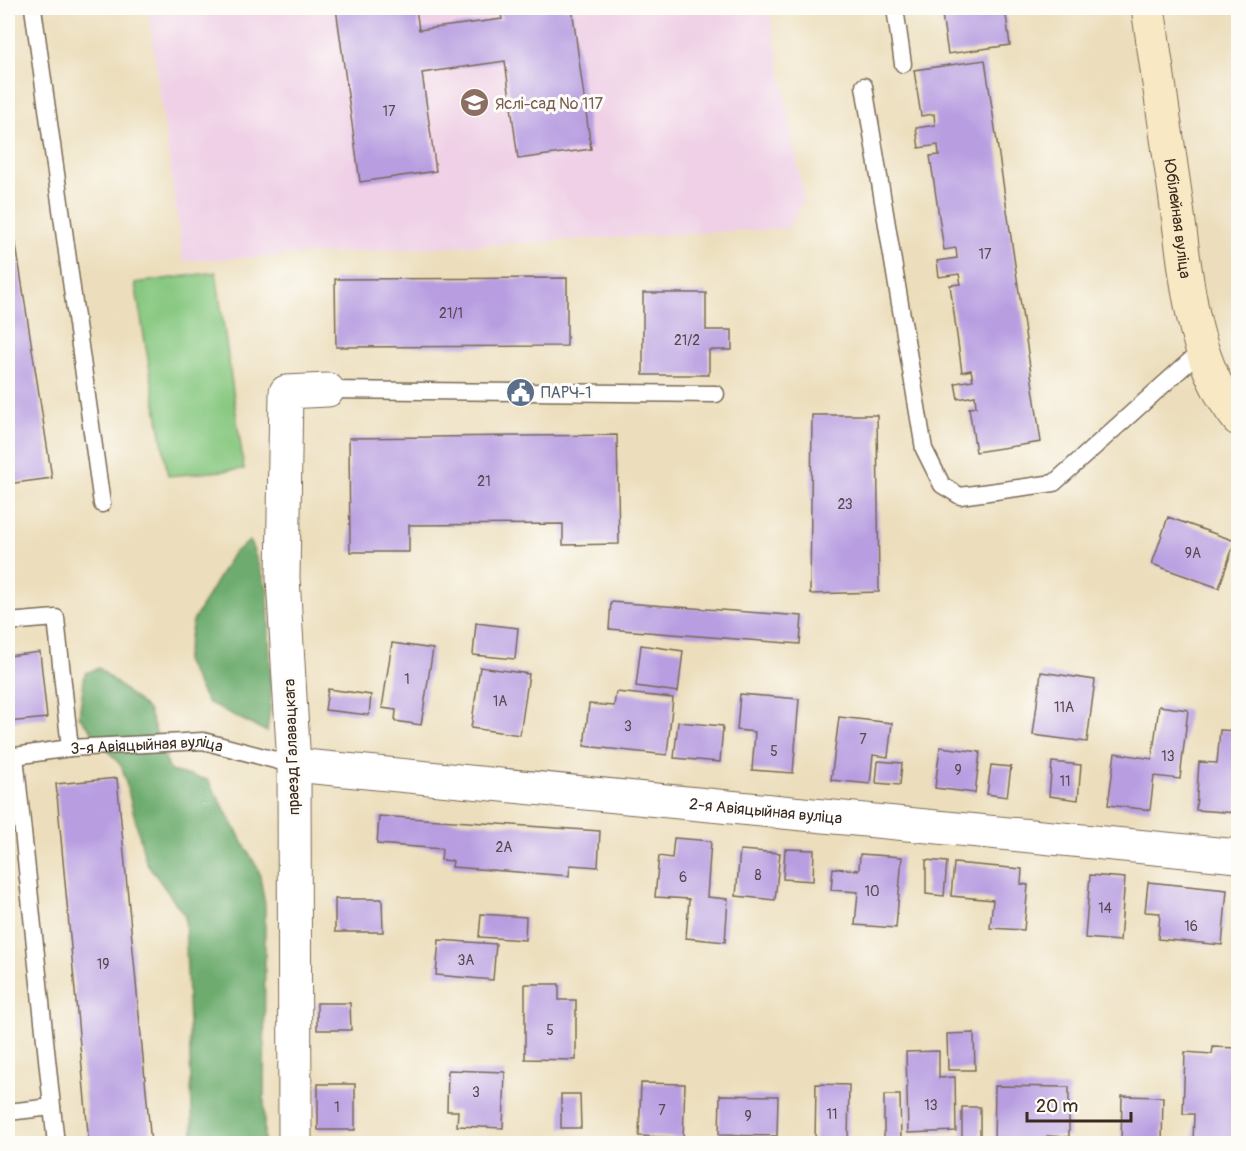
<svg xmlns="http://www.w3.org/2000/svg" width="1246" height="1151" viewBox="0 0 1246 1151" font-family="Pangolin,sans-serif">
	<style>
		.built { fill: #efd0e6 }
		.green { fill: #87c880; stroke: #61794f; stroke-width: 1.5 }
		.forest { fill: #6dac6e; stroke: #546b46; stroke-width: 1.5 }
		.building { fill: #b89ee1 }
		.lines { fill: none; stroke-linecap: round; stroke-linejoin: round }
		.lane-casing { stroke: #796955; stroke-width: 19 }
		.street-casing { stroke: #796955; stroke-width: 35 }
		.secondary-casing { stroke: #796955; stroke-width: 35 }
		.lane { stroke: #fff; stroke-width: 16 }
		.street { stroke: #fff; stroke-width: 33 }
		.secondary { stroke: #f8e8c3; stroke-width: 33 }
		.labels { text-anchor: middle; stroke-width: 6; stroke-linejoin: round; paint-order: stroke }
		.number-label { font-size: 14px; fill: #5a474f }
		.education-label { font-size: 16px; fill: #785e54; stroke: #fdfcf7; text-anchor: start }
		.street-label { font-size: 16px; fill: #3b2a1e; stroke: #fdfcf7 }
		.service-label { font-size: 16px; fill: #4e5e75; stroke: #fdfcf7; text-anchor: start }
	</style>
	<rect width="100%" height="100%" fill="#fdfcf7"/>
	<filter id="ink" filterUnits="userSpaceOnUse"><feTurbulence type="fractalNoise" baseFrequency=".0167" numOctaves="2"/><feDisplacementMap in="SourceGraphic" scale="12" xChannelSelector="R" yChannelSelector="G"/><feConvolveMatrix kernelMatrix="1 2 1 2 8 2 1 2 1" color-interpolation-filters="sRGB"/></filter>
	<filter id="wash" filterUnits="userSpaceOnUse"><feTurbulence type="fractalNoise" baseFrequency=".008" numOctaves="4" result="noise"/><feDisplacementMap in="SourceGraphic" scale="24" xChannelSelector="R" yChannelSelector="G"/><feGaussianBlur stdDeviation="1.35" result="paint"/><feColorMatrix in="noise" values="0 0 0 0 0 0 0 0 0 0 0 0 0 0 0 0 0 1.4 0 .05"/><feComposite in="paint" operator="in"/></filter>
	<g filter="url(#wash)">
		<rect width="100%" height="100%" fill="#ecdebc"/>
		<path class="built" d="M148,8H769L804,199L789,228L183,261Z"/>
		<path class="green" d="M216,272L244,469L168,476L135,283Z"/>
		<path class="forest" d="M250,541L268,591L271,699L267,732L207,702L185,661L193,621L233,553Z
			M99,668L148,710L170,771L208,780L259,871L265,905L264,1143H204L193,1137L185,916L146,862L122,767L79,716L85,673Z"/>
		<g id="blocks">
			<path class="building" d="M336,8H416L419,30L502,19L500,8H572L591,149L518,159L505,61L422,73L436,171L360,182Z
				M941,8H1005L1010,45L948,54Z
				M985,60L1041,442L976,452L969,408L976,407L975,396L958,399L955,383L973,380L971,370L962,372L950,285L961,284L959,274L939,277L937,261L957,258L956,248L944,250L930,156L939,155L938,145L919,148L916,128L935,125L934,114L921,116L914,70Z
				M8,193L52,478L8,484Z
				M567,278V346L336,347L335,279Z
				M643,293H706V330H732V350H709V375H643Z
				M812,415H877L879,592L810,594Z
				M617,435L619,544L563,545V524L409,525V552H350L349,438Z
				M1168,517L1235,541L1219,588L1152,564Z
				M611,602L802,616L800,644L609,629Z
				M476,623L518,628L515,659L473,655Z
				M392,643L433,649L421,725L395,721L396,710L382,708Z
				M641,645L683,651L678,692L636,686Z
				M40,652L47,718L8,722V656Z
				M480,667L529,674L520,735L471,728Z
				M1041,672L1095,680L1087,742L1033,735Z
				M328,689L371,695L369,715L325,710Z
				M616,692L673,698L667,755L584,746L589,704L614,706Z
				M740,694L799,699L793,773L752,770L755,732L737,730Z
				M1159,706L1188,710L1180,779L1154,776L1150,810L1108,805L1115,753L1152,759Z
				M839,717L892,723L888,757L873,755L870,784L831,780Z
				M678,722L723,726L720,762L674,758Z
				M1220,730L1238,731V813L1196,810L1199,762L1217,763Z
				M940,747L980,752L975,793L935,788Z
				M878,761L902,763L900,785L876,783Z
				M1052,762L1081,765L1078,800L1049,796Z
				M991,765L1011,767L1007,797L987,794Z
				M117,778L151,1144H89L56,784Z
				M379,816L600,831L598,867L570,865L569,876L452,867L453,861L441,860L442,849L377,844Z
				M674,838L711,841L707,897L728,899L725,942L686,938L689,899L655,897L659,856L672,858Z
				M785,849L814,850L813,881L783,879Z
				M740,850L780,853L775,900L736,896Z
				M860,854L902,857L896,928L855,925L858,892L831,890L833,868L859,870Z
				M926,860L947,862L944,896L926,894Z
				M954,863L1022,869L1021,884L1028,885L1024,930L990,928L993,900L951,896Z
				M1090,875L1125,878L1120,941L1085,938Z
				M1148,882L1227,890L1222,945L1158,939L1160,913L1145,912Z
				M335,899H382L383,932H335Z
				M481,914L526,917L525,940L479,937Z
				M439,940L496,944L493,980L436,975Z
				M525,984H559V1000H576V1060L525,1059Z
				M317,1003H350L351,1030H317Z
				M974,1033L975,1070H948L947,1034Z
				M1213,1047L1238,1048V1144H1193L1194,1114H1183L1185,1052L1212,1054Z
				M939,1051V1078L955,1077L956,1131L908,1133L906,1052Z
				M448,1070L505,1072L503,1128L457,1126L458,1111H447Z
				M641,1083L685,1084L683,1138L639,1136Z
				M318,1084H355V1130H318Z
				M816,1084L849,1085L848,1143L815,1142Z
				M995,1086L1069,1087V1137L1047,1136V1144L994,1143Z
				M561,1094H580L581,1128H561Z
				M720,1095L778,1096L777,1136L719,1135Z
				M884,1095H900L901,1139H884Z
				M1122,1096L1163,1097L1162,1144H1121Z
				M962,1107H980V1139H962Z"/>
		</g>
	</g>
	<g filter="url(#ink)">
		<use href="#blocks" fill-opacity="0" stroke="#796955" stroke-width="1.5"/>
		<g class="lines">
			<defs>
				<g id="lane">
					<path d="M33,8L102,504"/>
					<path d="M895,8L903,64"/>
					<path d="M864,86L924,449L942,485L960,496L1054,483L1202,350"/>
					<path d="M328,390L716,394"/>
					<path id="s1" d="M8,622L56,618L70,748L203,741L294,765"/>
					<path d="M8,1112L52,1107"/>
					<path d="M56,1144L15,756L70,748"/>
				</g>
				<g id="street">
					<path id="s2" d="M294,765L1238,856"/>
					<path d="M295,1144L294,765L283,578L286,392L328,390"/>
				</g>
				<g id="secondary">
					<path id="s3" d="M1148,8C1157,69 1166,131 1175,193C1186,268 1189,358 1238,419"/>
				</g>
			</defs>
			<use href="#lane" class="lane-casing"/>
			<use href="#street" class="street-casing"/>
			<use href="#secondary" class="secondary-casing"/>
			<use href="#lane" class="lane"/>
			<use href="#street" class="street"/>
			<use href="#secondary" class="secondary"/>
		</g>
	</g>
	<defs>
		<symbol id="school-disc" viewBox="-11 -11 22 22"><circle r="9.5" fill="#8d6e63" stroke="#fdfcf7"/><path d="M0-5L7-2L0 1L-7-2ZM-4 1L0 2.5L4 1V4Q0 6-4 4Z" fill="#fff"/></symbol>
		<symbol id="civic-disc" viewBox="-11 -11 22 22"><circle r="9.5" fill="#5c6f8a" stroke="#fdfcf7"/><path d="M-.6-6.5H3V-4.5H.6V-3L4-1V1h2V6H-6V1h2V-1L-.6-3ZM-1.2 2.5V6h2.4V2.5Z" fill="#fff"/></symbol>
	</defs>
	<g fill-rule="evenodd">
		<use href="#school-disc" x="458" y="86" width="33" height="33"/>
		<use href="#civic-disc" x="504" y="376" width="33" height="33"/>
	</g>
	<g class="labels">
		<g class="number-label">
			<text x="389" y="116">17</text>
			<text x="985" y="259">17</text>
			<text x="451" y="318">21/1</text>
			<text x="687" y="345">21/2</text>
			<text x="484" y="486">21</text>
			<text x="845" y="509">23</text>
			<text x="1193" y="558">9А</text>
			<text x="407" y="684">1</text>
			<text x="500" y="706">1А</text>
			<text x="1064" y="712">11А</text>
			<text x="628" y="731">3</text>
			<text x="863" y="744">7</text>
			<text x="774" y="756">5</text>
			<text x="1168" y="761">13</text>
			<text x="958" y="775">9</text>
			<text x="1065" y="786">11</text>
			<text x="504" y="852">2А</text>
			<text x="758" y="880">8</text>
			<text x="683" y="882">6</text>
			<text x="872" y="896">10</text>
			<text x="1105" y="913">14</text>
			<text x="1191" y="931">16</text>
			<text x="466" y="965">3А</text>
			<text x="103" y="969">19</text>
			<text x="550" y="1035">5</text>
			<text x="476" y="1097">3</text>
			<text x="931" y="1110">13</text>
			<text x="337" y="1112">1</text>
			<text x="662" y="1115">7</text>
			<text x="832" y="1119">11</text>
			<text x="748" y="1121">9</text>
		</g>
		<g class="education-label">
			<text x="495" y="109">Яслі-сад № 117</text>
		</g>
		<g class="street-label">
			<text dy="6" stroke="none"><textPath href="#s3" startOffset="213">Юбілейная вуліца</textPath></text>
			<text dy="6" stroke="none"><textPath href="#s1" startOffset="256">3-я Авіяцыйная вуліца</textPath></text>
			<text transform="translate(291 747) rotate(-92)" y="6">праезд Галавацкага</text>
			<text dy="6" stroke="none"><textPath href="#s2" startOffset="474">2-я Авіяцыйная вуліца</textPath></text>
		</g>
		<g class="service-label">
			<text x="541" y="398">ПАРЧ-1</text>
		</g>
	</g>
	<rect width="1246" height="1151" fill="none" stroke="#fdfcf7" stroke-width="30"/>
	<path d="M1027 1112v9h104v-9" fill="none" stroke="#3b2a1e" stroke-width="3"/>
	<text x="1036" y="1112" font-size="18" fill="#3b2a1e" stroke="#fdfcf7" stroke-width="4.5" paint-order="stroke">20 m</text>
</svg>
